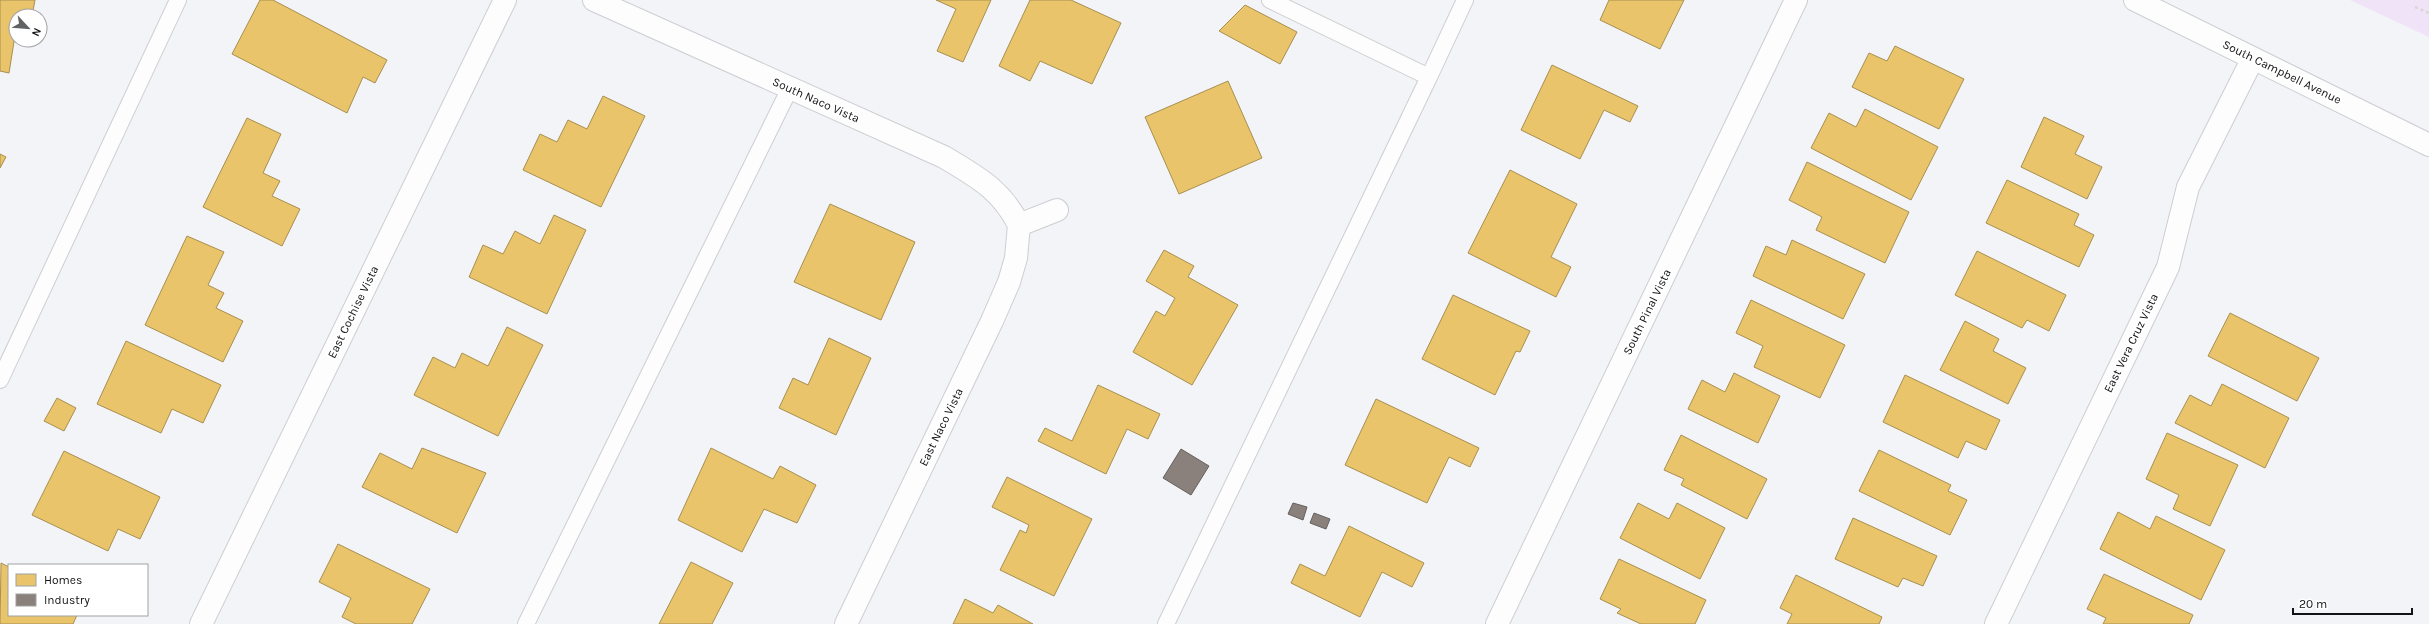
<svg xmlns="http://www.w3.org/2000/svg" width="2429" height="624" viewBox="0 0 2429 624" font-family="Karla,sans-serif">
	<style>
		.green { fill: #f0e3f8 }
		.homes { fill: #e9c46a; stroke: #a88f50 }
		.industry { fill: #8a817c; stroke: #66605d }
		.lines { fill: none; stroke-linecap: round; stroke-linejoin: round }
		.lane-casing { stroke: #cdced1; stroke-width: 18 }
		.street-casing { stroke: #cdced1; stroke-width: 24 }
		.path { stroke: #d7d7d8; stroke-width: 2.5; stroke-dasharray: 3 3; stroke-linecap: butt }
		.lane { stroke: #fdfdfe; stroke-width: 16 }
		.street { stroke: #fdfdfe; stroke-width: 22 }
		.labels { text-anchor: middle; stroke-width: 4; stroke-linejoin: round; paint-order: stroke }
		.street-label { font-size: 12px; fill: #121315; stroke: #fff }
	</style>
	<rect width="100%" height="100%" fill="#f2f4f7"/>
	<path class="green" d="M2350,0H2429V37Z"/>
	<path class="homes" d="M0,0H35L32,16H16V29L9,73L0,71Z
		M260,0H273L387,60L375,83L363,77L347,113L232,54Z
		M936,0H991L963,62L937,51L956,9Z
		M1030,0H1071L1121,23L1092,84L1040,61L1030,81L999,66Z
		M1609,0H1684L1660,49L1600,20Z
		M1245,5L1297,32L1280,64L1219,31Z
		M1895,46L1964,79L1939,129L1852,87L1869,53L1887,61Z
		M1552,65L1638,106L1630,122L1604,110L1580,159L1521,130Z
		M1228,81L1262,158L1179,194L1145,117Z
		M603,96L645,116L601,207L523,170L540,134L557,142L568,120L587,129Z
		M1865,109L1938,147L1911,200L1811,148L1829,113L1856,127Z
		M2044,117L2084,136L2075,154L2102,167L2087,199L2021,167Z
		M247,118L281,134L263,173L280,181L272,196L300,209L282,246L203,207Z
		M0,154L6,157L0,168Z
		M1807,162L1909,212L1885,263L1816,230L1822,217L1789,200Z
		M1510,170L1577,204L1551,257L1571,267L1556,297L1468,253Z
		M2007,180L2079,214L2074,225L2094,235L2079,267L1986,223Z
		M830,204L915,242L881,320L794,282Z
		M554,215L586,230L547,314L469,277L483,245L503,254L515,231L540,244Z
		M187,236L224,252L208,285L224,293L216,308L243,321L223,362L145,325Z
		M1792,240L1865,274L1843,319L1753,276L1766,246L1786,255Z
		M1164,250L1194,266L1188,277L1238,305L1192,385L1133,352L1156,311L1165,316L1175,298L1146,281Z
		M1977,251L2066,295L2049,331L2027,320L2022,328L1955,295Z
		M1453,295L1530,331L1520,352L1516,351L1495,395L1422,359Z
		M1751,300L1845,345L1820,398L1754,367L1763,346L1736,333Z
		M2230,313L2319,358L2297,401L2208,356Z
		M1965,321L1999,339L1993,351L2026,368L2008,404L1940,370Z
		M507,327L543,345L498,436L414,395L433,357L455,368L462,353L488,366Z
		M829,338L871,358L836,435L779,408L793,378L808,385Z
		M126,341L221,385L203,423L172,409L161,433L97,404Z
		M1734,373L1780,396L1758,443L1688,409L1702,380L1725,392Z
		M1905,375L2000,420L1986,450L1966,441L1958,458L1883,422Z
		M2222,384L2289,418L2265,468L2175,423L2190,395L2211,406Z
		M1098,385L1160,414L1148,439L1127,429L1106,474L1038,441L1045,428L1072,441Z
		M57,398L76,408L64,431L44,421Z
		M1376,399L1479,448L1470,467L1449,457L1427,503L1345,465Z
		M2167,433L2238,465L2210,526L2173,509L2179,495L2146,479Z
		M1681,435L1767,479L1747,519L1681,485L1684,479L1664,470Z
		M422,448L486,473L457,533L362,487L380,453L412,469Z
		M711,448L773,479L780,466L816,485L797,523L764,509L742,552L678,520Z
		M1879,450L1951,485L1948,491L1967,500L1950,535L1859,491Z
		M64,451L160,497L140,539L118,529L108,551L32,515Z
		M1007,477L1092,519L1054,596L1000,570L1020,530L1026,533L1029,525L992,507Z
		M1638,503L1669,519L1677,503L1725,528L1700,579L1620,538Z
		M2118,512L2150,529L2156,516L2225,550L2201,600L2100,549Z
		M1853,518L1937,556L1923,586L1903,578L1898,587L1835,559Z
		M1349,526L1424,563L1412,587L1382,572L1360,617L1291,583L1300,564L1325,576Z
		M338,544L430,589L412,624H356L342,617L351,598L319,582Z
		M1619,559L1706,600L1695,624H1641L1617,613L1621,609L1600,599Z
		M691,562L733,583L712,624H659Z
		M1,563L9,567V615H77L73,624H0Z
		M2104,574L2193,615L2189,624H2103L2106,618L2087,609Z
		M1796,575L1882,617L1879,624H1787L1792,614L1780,608Z
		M965,599L993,613L998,605L1033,624H953Z"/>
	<path class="industry" d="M1181,449L1209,466L1191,495L1163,478Z
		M1293,503L1307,507L1303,520L1288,514Z
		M1314,513L1330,519L1326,529L1310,523Z"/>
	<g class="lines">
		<defs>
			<path id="lane" d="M1270,0L1429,77L1465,0
				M0,380L178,0
				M526,624L790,88
				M1166,624L1429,77"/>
			<path id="street" d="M594,0L944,157C977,177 1001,189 1019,225
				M2135,0L2429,145
				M1019,225L1057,210
				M201,624L505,0
				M846,624L992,321L1009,282L1016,258L1019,225
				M1497,624L1796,0
				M1996,624L2168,267L2188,187L2253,58"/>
		</defs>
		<use href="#lane" class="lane-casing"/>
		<use href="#street" class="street-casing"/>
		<path class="path" d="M2415,7L2429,13"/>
		<use href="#lane" class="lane"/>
		<use href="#street" class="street"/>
	</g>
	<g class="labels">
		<g class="street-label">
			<text transform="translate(2282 72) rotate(26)" y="4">South Campbell Avenue</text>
			<text transform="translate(816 100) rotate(24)" y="4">South Naco Vista</text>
			<text transform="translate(353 312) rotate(-64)" y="4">East Cochise Vista</text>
			<text transform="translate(1647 312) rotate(-64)" y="4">South Pinal Vista</text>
			<text transform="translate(2131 343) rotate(-64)" y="4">East Vera Cruz Vista</text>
			<text transform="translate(941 427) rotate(-64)" y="4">East Naco Vista</text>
		</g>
	</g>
	<rect x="8" y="564" width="140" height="52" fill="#ffffff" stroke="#a0a1a1"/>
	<rect x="16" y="574" width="20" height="12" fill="#e9c46a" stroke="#a0a1a1"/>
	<text x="44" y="584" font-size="12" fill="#121315">Homes</text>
	<rect x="16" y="594" width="20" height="12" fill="#8a817c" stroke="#a0a1a1"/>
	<text x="44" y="604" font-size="12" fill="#121315">Industry</text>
	<g transform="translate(28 28) rotate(116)"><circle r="19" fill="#ffffff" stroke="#a0a1a1"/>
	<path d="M0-3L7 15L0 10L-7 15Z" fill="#606264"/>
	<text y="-6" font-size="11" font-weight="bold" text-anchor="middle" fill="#121315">N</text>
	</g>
	<path d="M2293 608v6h119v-6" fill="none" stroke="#121315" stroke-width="2"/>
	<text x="2299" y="608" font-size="12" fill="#121315" stroke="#ffffff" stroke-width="3" paint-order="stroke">20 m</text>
</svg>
